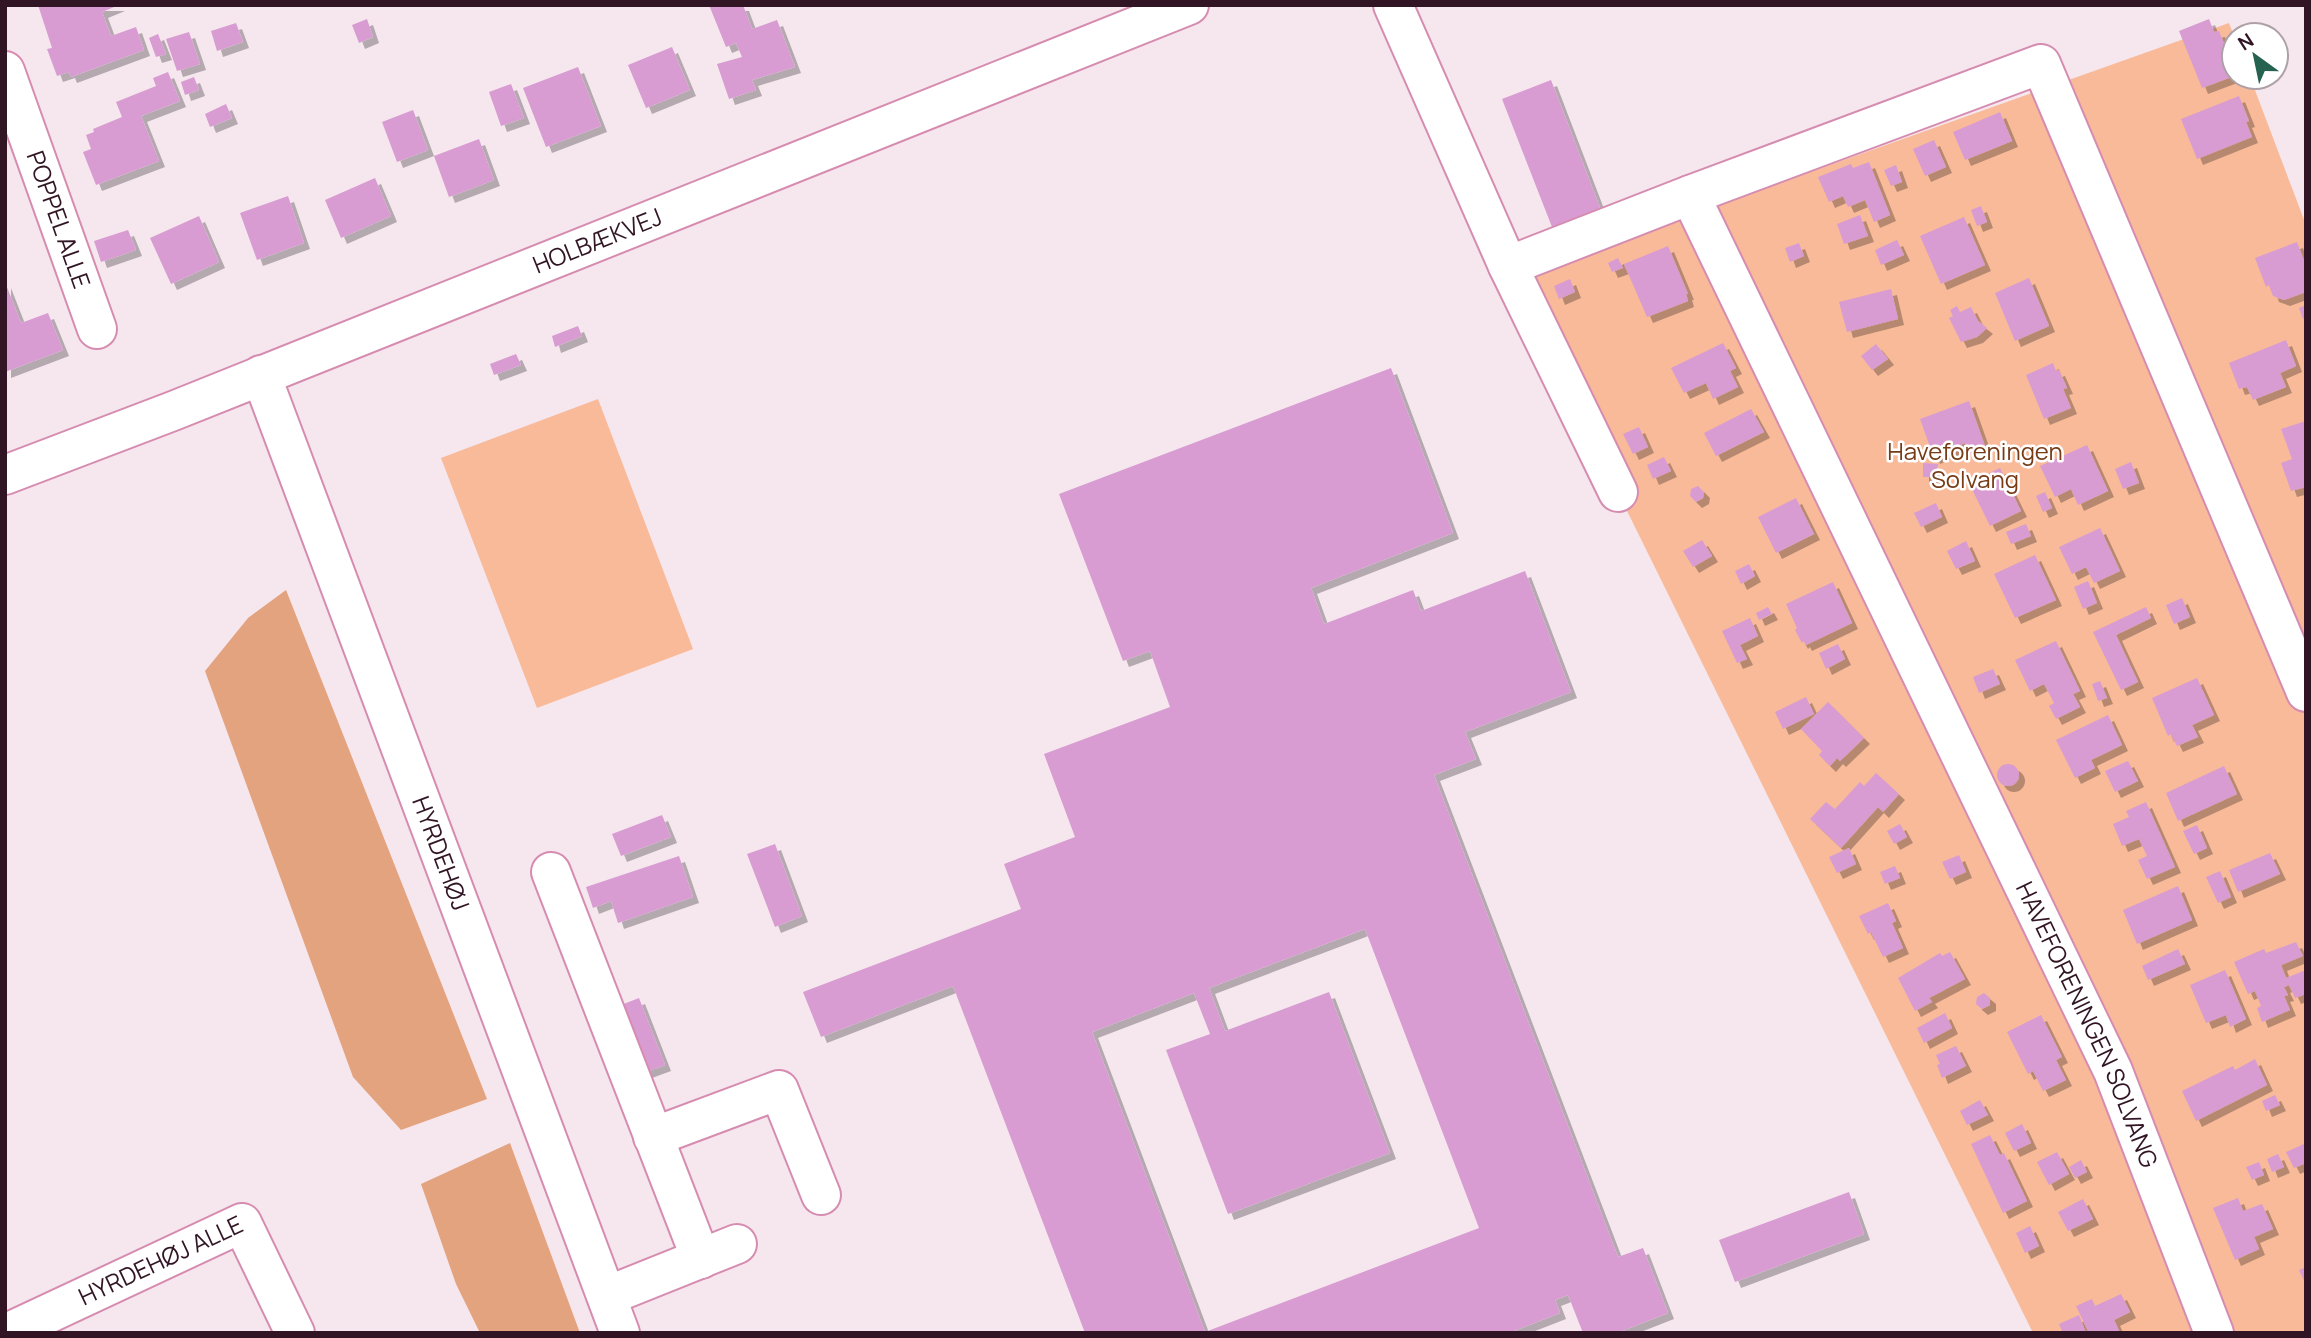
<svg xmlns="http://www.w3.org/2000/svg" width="2311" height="1338" viewBox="0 0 2311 1338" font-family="Manrope,sans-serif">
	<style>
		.green { fill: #f8ba99 }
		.forest { fill: #e4a37f }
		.building { fill: #d89cd3; fill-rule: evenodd; filter: url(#shadow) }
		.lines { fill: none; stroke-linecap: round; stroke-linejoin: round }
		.minor-casing { stroke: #d68cb0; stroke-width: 42 }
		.minor { stroke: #fff; stroke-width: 38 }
		.labels { text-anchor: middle; stroke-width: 5; stroke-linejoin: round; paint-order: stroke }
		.street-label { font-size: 24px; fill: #311524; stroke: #fff }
		.park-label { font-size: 24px; fill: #773b16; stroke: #fff }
	</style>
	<defs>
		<filter id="shadow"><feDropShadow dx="6" dy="6" stdDeviation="0" flood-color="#0004"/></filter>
	</defs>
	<rect width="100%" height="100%" fill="#f6e6ed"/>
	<path class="green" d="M2229,23L2234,36V77H2250L2306,225V1333H2033L1512,278Z
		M598,399L693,649L537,708L441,458Z"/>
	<path class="forest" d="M286,590L487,1099L401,1130L353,1077L205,671L248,618Z
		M510,1143L580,1333H480L456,1284L421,1184Z"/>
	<path class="building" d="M38,5H119L102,12L111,36L136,27L144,50L71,77L69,72L57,76L47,49L52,48Z
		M709,5H743L752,29L777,20L795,67L752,80L756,90L729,99L717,64L742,57L736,43L726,47Z
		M367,19L373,37L359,43L352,25Z
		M2209,19L2214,32L2219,31L2234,68V76L2202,88L2179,31Z
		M236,23L243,42L217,51L211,31Z
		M189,32L200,64L177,71L166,39Z
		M158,34L166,54L156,57L149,38Z
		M672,47L690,90L646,108L628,65Z
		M578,67L601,126L546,147L523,88Z
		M168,72L180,101L141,116L159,161L96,185L83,152L91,149L86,135L94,132L93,129L122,117L116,102L156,86L153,78Z
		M194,77L199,90L185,95L181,82Z
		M1551,80L1600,208L1552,227L1502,99Z
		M511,84L524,118L501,126L489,92Z
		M2239,96L2249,121L2246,122L2252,137L2197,159L2181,119Z
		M226,104L232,118L210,127L205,114Z
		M413,110L428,150L397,162L382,122Z
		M2000,112L2012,141L1965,160L1953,132Z
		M479,139L494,180L449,197L434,156Z
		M1934,140L1946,167L1925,176L1913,149Z
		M1869,162L1890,215L1874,222L1865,200L1848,207L1843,196L1829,202L1818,177L1851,164L1853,168Z
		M1896,165L1902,182L1891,186L1884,170Z
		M375,178L391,216L341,238L325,200Z
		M288,196L304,243L257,260L240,213Z
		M1981,206L1987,222L1977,226L1971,210Z
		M1860,215L1868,236L1844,244L1837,224Z
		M199,216L219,262L171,284L150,238Z
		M1964,217L1985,265L1941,284L1920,236Z
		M128,230L136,250L101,262L94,241Z
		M1897,240L1904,255L1881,265L1875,250Z
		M2297,242L2306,266V292L2284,300L2273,296L2269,285L2266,287L2255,258Z
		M1799,243L1804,256L1790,262L1785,248Z
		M1668,246L1688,294H1686L1688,301L1647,317L1624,264Z
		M1618,258L1623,268L1612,272L1608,263Z
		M2029,278L2049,326L2015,341L1995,293Z
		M1570,279L1575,292L1559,299L1554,286Z
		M5,282L21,323L48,313L63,350L5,372Z
		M1891,289L1898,319L1847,332L1839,302Z
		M2306,305V318L2303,319L2299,308Z
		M1957,306L1960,312L1971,307L1978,321L1987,328L1977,337L1961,342L1949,318L1953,316L1950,310Z
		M578,326L582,336L555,347L552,336Z
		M2286,340L2296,366L2280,373L2286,387L2253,400L2247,387L2239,389L2229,363Z
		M1723,343L1736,368L1730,371L1738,387L1713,399L1706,383L1684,393L1671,368Z
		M1876,344L1888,359L1872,370L1861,356Z
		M516,354L521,365L494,375L490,364Z
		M2053,363L2056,371L2059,370L2067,388L2063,389L2071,408L2044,419L2026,375Z
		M1391,368L1453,533L1311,588L1324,624L1413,590L1421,611L1525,571L1571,692L1465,732L1476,759L1434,775L1618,1257L1643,1248L1668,1313L1617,1333H1583L1568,1295L1555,1300L1560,1313L1509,1333H1085L953,986L821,1037L803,992L1021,909L1004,864L1075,837L1044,754L1170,707L1150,651L1123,661L1059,494ZM1365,929L1479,1228L1205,1332L1092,1032L1194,993L1210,1034L1166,1050L1228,1214L1390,1153L1329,992L1225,1031L1209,988Z
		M1969,401L1986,449L1969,455L1965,443L1953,448L1954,450L1934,458L1920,419Z
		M1751,409L1764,432L1716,456L1704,433Z
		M2306,421V487L2291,491L2281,463L2292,459L2281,429Z
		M1639,427L1648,447L1633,454L1623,434Z
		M2087,445L2108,491L2078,505L2071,489L2055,497L2040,466Z
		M1664,457L1671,471L1653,479L1647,465Z
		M2131,462L2139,483L2123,489L2115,469Z
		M1923,463L1938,464L1936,477H1923Z
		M2000,468L2021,511L1990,526L1969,483Z
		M1698,486L1704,492L1703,498L1696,502L1690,496L1691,489Z
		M2045,492L2052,508L2043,512L2036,496Z
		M1796,498L1814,534L1776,553L1758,517Z
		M1936,503L1942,517L1921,527L1914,513Z
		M2026,524L2031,536L2011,544L2006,532Z
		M2100,528L2120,571L2094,583L2086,567L2072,574L2059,547Z
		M1702,540L1712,556L1693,567L1683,551Z
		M1966,541L1975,561L1956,569L1947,551Z
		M2035,555L2056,600L2015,618L1994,574Z
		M1749,564L1755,576L1741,584L1735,571Z
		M2088,581L2097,603L2083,609L2074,587Z
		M1833,582L1852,623L1806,645L1804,641L1802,643L1795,630L1797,628L1786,604Z
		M2182,598L2190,617L2174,624L2166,605Z
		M1768,607L1772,614L1759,620L1756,613Z
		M2146,607L2151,618L2116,635L2138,682L2121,690L2093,632Z
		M1750,618L1758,636L1740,645L1747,659L1737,663L1722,631Z
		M2056,641L2080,691L2073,694L2080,707L2056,719L2049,706L2054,703L2044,684L2030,691L2015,660Z
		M1838,644L1845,659L1826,669L1819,653Z
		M1993,669L2000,684L1979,693L1973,677Z
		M2197,678L2214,715L2192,725L2198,737L2177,746L2171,734L2168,736L2152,698Z
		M2100,681L2107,698L2098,701L2092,684Z
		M1806,697L1814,714L1783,729L1775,712Z
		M1828,702L1864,738L1840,761L1837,758L1830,766L1819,755L1822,751L1801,729Z
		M2108,715L2122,745L2091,760L2095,768L2075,778L2056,740Z
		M2128,761L2138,781L2115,792L2105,771Z
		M1997 775a11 11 0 1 1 22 0a11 11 0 1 1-22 0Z
		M2224,766L2237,794L2178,821L2166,793Z
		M1876,773L1899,794L1883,812L1878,807L1841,848L1810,819L1826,802L1835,809L1860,782L1864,786Z
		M2146,802L2175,867L2147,879L2138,860L2147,856L2139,839L2122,846L2113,824L2129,817L2126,811Z
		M662,815L671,837L621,856L612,834Z
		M1900,824L1907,837L1894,844L1887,831Z
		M2197,825L2207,848L2194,854L2183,831Z
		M775,844L802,916L775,927L747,854Z
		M1849,848L1856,864L1837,873L1829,857Z
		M2270,853L2280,874L2238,892L2229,870Z
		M1959,855L1966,872L1950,879L1942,862Z
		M679,856L693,897L618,923L611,901L593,908L586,887Z
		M1895,866L1900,878L1885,884L1880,872Z
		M2220,871L2231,897L2218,903L2206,877Z
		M2178,886L2192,920L2137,944L2123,910Z
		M1888,903L1896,921L1892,923L1903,948L1883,957L1871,932L1868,934L1859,916Z
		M2296,942L2303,956L2281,965L2286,978L2306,970V994L2295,998L2289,985L2284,987L2288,995L2284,996L2290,1010L2262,1022L2257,1008L2261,1006L2255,991L2248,994L2234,962L2264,949L2266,953Z
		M2178,949L2185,964L2148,980L2142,966Z
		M1950,952L1965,979L1929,998L1932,1002L1915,1011L1898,978L1940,953L1942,956Z
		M2225,970L2246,1019L2230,1027L2226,1015L2206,1023L2190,985Z
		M1984,993L1990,998V1005L1982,1009L1976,1004L1977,997Z
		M639,998L665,1065L646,1072L621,1005Z
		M1945,1013L1952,1028L1924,1043L1917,1028Z
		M2041,1015L2062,1057L2056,1060L2066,1080L2043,1091L2033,1071L2028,1074L2007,1032Z
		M1956,1046L1966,1066L1942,1078L1937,1065L1940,1064L1936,1055Z
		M2255,1059L2267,1085L2196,1121L2182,1091L2233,1066L2235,1070Z
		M2275,1095L2280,1105L2266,1111L2262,1101Z
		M1980,1100L1988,1115L1967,1125L1960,1111Z
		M2022,1124L2031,1143L2014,1151L2005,1133Z
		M1990,1135L2000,1155L2004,1153L2027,1201L2003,1213L1971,1144Z
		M2306,1143V1163L2294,1168L2286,1152Z
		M2057,1152L2069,1174L2049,1185L2037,1162Z
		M2278,1154L2284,1167L2272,1172L2267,1159Z
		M2081,1160L2087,1172L2075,1178L2069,1167Z
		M2259,1162L2264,1175L2252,1180L2246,1167Z
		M1849,1192L1864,1234L1735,1282L1719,1240Z
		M2238,1198L2243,1211L2262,1204L2273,1229L2254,1237L2259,1249L2235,1260L2213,1208Z
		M2083,1199L2093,1219L2068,1231L2058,1212Z
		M2030,1226L2039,1246L2025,1253L2016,1233Z
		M2306,1267V1285L2299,1270Z
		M2121,1294L2130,1312L2114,1320L2120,1333H2089L2076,1306L2092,1299L2095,1306Z
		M2079,1315L2086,1333H2063L2059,1324Z"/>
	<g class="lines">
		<defs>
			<g id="minor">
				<path d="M1393,5L1508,266"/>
				<path id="s1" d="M5,71L97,329"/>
				<path id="s2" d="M1690,195L2113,1071L2214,1333"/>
				<path id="s3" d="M261,375L620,1333"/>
				<path id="s4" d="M5,475L173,411L1189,5"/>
				<path d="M1618,492L1508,266L1690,195L2041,64L2306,692"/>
				<path d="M551,872L701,1259"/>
				<path d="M653,1137L779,1090L821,1195"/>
				<path d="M607,1296L737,1244"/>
				<path id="s5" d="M7,1333L242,1223L295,1333"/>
			</g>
		</defs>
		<use href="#minor" class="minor-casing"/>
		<use href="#minor" class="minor"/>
	</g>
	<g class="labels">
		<g class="street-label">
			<text dy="8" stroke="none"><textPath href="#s1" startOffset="158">POPPEL ALLE</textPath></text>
			<text dy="8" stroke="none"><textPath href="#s4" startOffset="637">HOLBÆKVEJ</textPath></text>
			<text dy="8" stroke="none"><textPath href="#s3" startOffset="511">HYRDEHØJ</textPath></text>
			<text dy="8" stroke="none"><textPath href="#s2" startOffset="920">HAVEFORENINGEN SOLVANG</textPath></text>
			<text dy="8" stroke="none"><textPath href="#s5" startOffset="170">HYRDEHØJ ALLE</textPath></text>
		</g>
		<g class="park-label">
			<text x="1975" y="460">Haveforeningen<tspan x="1975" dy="28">Solvang</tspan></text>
		</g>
	</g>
	<rect width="2311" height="1338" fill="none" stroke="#311524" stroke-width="14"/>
	<g transform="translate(2255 56) rotate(327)"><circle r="33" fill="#ffffff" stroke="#ada1a7" stroke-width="2"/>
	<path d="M0-5L12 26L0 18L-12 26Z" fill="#256350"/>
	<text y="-10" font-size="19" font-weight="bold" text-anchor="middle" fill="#311524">N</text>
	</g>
</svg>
